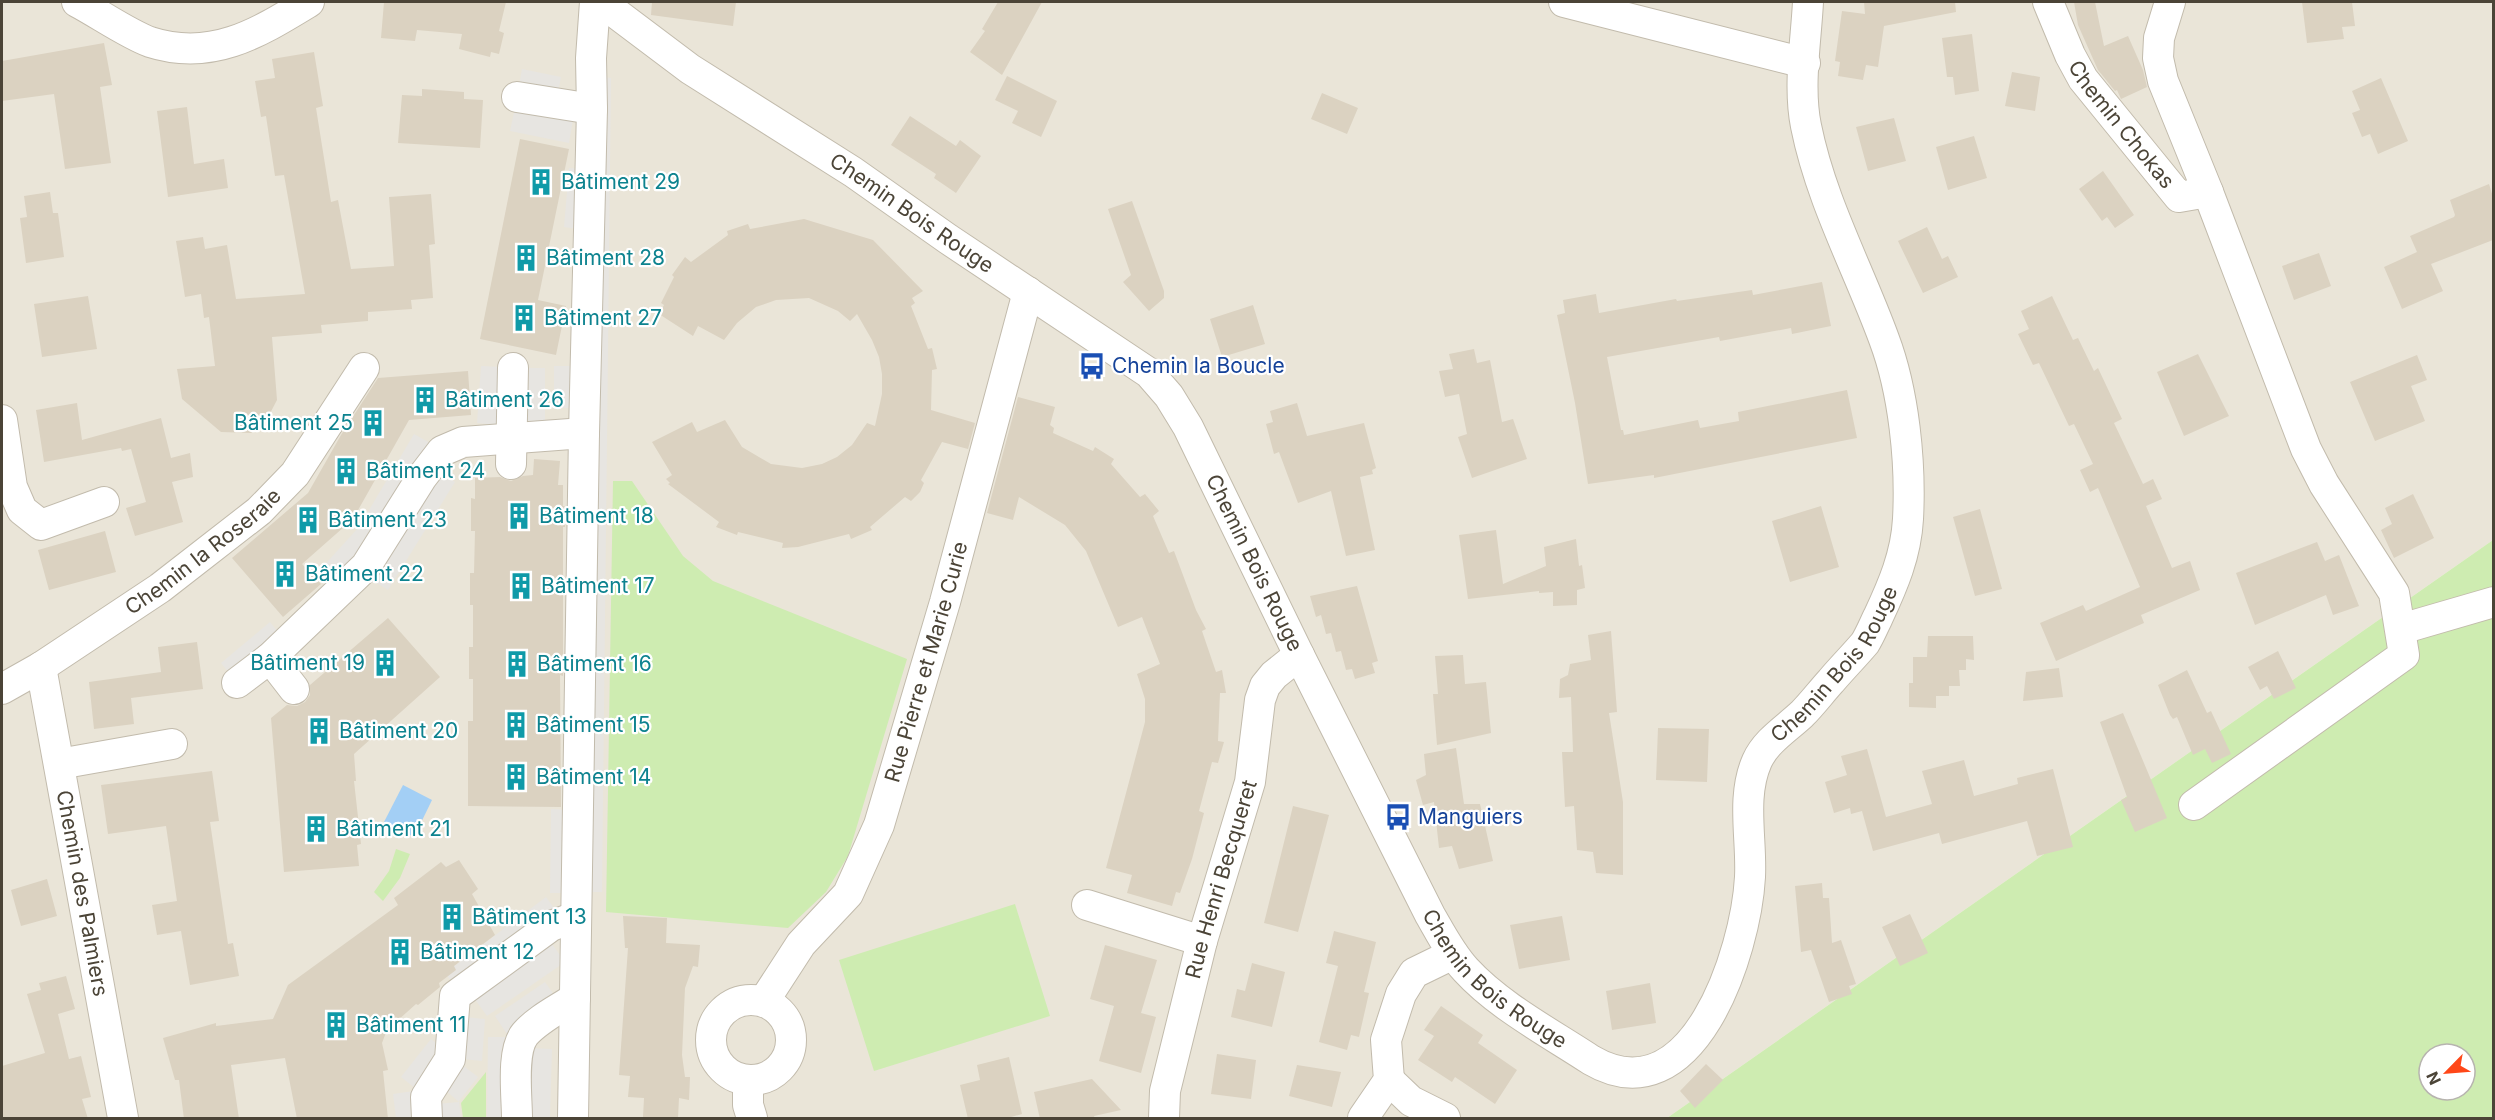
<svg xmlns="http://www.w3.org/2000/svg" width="2495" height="1120" viewBox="0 0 2495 1120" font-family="Inter,sans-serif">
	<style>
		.residential { fill: #eae5d8 }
		.green { fill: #ceecb1; fill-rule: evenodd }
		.parking { fill: #e7e5e1 }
		.water { fill: #a3cff5 }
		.building { fill: #dbd2c1 }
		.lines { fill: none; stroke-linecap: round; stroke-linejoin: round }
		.minor-casing { stroke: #c2bbac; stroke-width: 32 }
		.minor { stroke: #fff; stroke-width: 30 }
		.labels { text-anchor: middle; stroke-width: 4.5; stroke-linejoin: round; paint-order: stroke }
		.street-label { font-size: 21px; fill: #4b4437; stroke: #fff }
		.culture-label { font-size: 21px; fill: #0d838f; stroke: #fff; text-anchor: start }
		.transit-label { font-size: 21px; fill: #164399; stroke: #fff; text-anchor: start }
	</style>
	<rect width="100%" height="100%" fill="#f6f3ea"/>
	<path class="residential" d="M2,2H2493V540L1667,1118H2Z"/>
	<path class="green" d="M613,481H632L683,556L713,581L907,659L848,856L826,892L788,928L606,912Z
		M2493,540V1118H1667ZM2429,1054H2465V1090H2429Z
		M396,849L410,854L400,878L383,901L374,892L389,871Z
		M1015,904L1050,1016L874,1071L839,960Z
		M486,1072V1118H463L461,1103Z"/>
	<path class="parking" d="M522,69L561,77L557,98L518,90Z
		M602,77L611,78L602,892H592Z
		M516,103L574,114L569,143L510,131Z
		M569,168L582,169L577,229L564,227Z
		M481,366L502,367L499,425L477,423Z
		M554,366H571V408H554Z
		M525,368H545V427L525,428Z
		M414,434L432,444L374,537L329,587L317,573L359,527Z
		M440,472L455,482L388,590L372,580Z
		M270,622L282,637L233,678L221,663Z
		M551,809L570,810L569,893H550Z
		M546,897L557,912L456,987L445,973Z
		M552,944L565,962L487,1016L474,998Z
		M545,982L557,999L507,1034L495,1016Z
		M465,1017L485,1019L482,1061L462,1059Z
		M488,1037H510V1118H487Z
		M431,1039L445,1050L415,1088L401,1077Z
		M531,1048L552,1049L550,1118H529Z
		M461,1064L478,1077L459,1101L461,1118H438L436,1104L459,1102L443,1088Z
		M414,1091L418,1118H396L393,1094Z"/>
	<path class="water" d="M403,785L432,800L414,837L384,822Z"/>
	<path class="building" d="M384,2H506L499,31L504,33L499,54L491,52L490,57L459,49L462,34L417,30L415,41L381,38Z
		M652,2H736L733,26L651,15Z
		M998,2H1042L1002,75L970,52L985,31L982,29Z
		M1864,2H1955L1956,12L1884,26L1878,67L1866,65L1863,80L1838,76L1840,62L1835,61L1842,11L1865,14Z
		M2074,2H2095L2104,46L2128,36L2143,70L2147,87L2121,99L2117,90L2115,91L2098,70L2078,25Z
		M2302,2H2352L2355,26L2342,27L2344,39L2307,43Z
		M1972,34L1979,91L1955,95L1953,77H1947L1942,38Z
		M104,43L112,85L100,87L111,163L65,169L54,94L2,101V61Z
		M314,52L323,106L316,108L331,202L338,200L351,269L394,266L389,197L431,194L435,244L429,245L433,298L411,300L412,309L368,312V321L321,325L322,333L272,337L277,400L266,421L251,433L221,432L182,399L177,369L215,366L209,317L204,318L201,294L185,297L176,241L203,237L205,249L227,245L236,299L305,294L284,175L275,176L266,116L261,117L255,81L275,78L272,59Z
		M2012,72L2040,77L2035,111L2005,106Z
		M1007,76L1057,101L1041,137L1012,123L1018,111L995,100Z
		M2381,78L2408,141L2378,154L2370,134L2362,137L2352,113L2360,110L2352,91Z
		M422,89L464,92V99L483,100L480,148L398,143L402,95L422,96Z
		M1322,93L1358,108L1347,134L1311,119Z
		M187,107L194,164L224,159L228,188L168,197L157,111Z
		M910,116L956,146L960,140L981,156L956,193L934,178L936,174L891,145Z
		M1894,118L1906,161L1868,171L1856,127Z
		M1974,136L1987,178L1948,190L1936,147Z
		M520,139L569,149L538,300L566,306L556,355L480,339Z
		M2103,171L2134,215L2115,228L2107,217L2102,221L2079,189Z
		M2489,184L2493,197V240L2431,264L2443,291L2402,309L2384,267L2417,252L2410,236L2454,217L2455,215L2450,200Z
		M50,192L53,213H58L64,257L26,263L20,218L27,217L24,196Z
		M1132,201L1164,291V298L1149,311L1123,282L1131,275L1108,209Z
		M804,219L873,240L923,291L912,298L915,303L911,306L928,349L932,348L937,369L932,370L931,410L975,423L968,449L942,442L921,480L924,483L920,492L911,501L905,497L870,527L872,530L851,539L849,534L798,547L782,548L783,543L738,532L737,535L716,527L719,522L668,484L670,483L666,479L672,475L652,442L692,422L697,432L725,420L742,447L771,464L802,468L822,464L837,457L852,445L867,423L875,426L882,394V374L879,357L872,340L857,314L850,321L838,311L809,298L776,300L756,307L737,323L724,340L698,326L693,336L659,314L664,305L661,303L674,277L672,275L685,257L691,262L728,235L727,231L748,224L750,229Z
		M1927,227L1942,259L1948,256L1958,277L1923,293L1898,241Z
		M2319,253L2331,286L2294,300L2282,266Z
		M1822,282L1831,326L1792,334L1791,328L1720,341L1719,337L1607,357L1621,430H1623L1624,435L1698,420L1700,428L1739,421L1738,412L1847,390L1857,438L1654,478V475L1588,484L1575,403L1557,315L1565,313L1563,300L1596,294L1599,313L1676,299L1677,301L1752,290L1753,295Z
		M88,296L97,349L42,357L34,304Z
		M2052,296L2073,340L2078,338L2094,371L2098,368L2122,419L2114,423L2143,484L2153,479L2162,499L2146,506L2172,568L2190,561L2200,590L2141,615L2144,623L2056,661L2040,623L2083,605L2086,611L2140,587L2098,488L2090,492L2080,470L2093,464L2074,424L2069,426L2039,363L2033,365L2018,334L2029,329L2021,311Z
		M1253,305L1265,344L1222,357L1210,319Z
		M1474,349L1477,363L1490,360L1502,422L1513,419L1527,459L1472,478L1458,437L1467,434L1459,394L1445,397L1439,371L1453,369L1449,354Z
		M2198,354L2229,416L2184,436L2157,372Z
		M2417,355L2427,380L2411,386L2425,421L2375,441L2350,382Z
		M468,371L471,415L409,420L353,519L302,564L321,584L283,617L232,558L308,493L341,435L378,378Z
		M1018,397L1055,407L1050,425L1054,428L1053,433L1093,451L1095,447L1114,459L1111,464L1140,497L1145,494L1159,511L1153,516L1169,553L1174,551L1196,610L1206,629L1202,631L1216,672L1222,670L1226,693H1220L1218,741L1224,742L1218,763L1212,762L1199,811L1204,813L1192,859L1180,893L1176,892L1172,906L1127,893L1132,875L1106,868L1145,722V699L1137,674L1160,664L1142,617L1118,627L1086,551L1065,525L1019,497L1013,520L987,513Z
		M77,403L82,440L161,418L171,458L190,453L193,477L172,482L183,522L135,536L126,508L146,502L131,449L122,451L121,448L44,462L36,410Z
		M1297,403L1307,436L1364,423L1376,468L1372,470L1373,474L1360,477L1375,550L1346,556L1331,491L1298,503L1279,452L1274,454L1266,424L1273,422L1270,411Z
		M534,459L560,461L558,485H563V506H566L565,527H563V676L560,675L561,807L468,806V721H473V679H469V647H473V605H470V573H474L475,531H471V498L475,499V478L500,477L511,481L523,476L533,475Z
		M2413,494L2434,538L2394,558L2381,530L2392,524L2385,508Z
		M1821,506L1839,567L1790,582L1772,521Z
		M1980,509L2002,589L1975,596L1953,517Z
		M1496,530L1503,584L1546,566L1544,547L1576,539L1579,566L1582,565L1585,588L1577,590V605L1553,606V592L1539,593V591L1468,599L1459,535Z
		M105,531L116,572L49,590L38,550Z
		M2317,542L2325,561L2339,555L2359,606L2333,615L2326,595L2255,625L2236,573Z
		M1357,586L1378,661L1372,663L1375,673L1355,679L1352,669L1346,670L1341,651L1336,652L1331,633L1326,634L1321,615L1316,617L1310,596Z
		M388,618L440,677L354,754L356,781H354L361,844L357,845L359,866L284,872L271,718L287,705L297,706L305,702L310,695V685Z
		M1611,631L1617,712L1609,713L1623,802V875L1596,873L1593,852L1577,850L1574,806L1565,807L1562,752H1573L1571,697L1559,698L1560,679L1568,675L1570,664L1591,660L1588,635Z
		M1928,636H1973L1974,660L1966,659V670H1959L1960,686H1949V696H1936V708L1909,707V683H1913V657H1927Z
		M197,642L203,689L131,698L134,724L94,729L89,682L161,672L158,647Z
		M2278,651L2296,688L2274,699L2267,686L2260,690L2248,667Z
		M1463,655L1465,684L1486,682L1491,733L1437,745L1433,694H1438L1435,656Z
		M2059,668L2063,697L2023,701L2026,672Z
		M2187,670L2207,713L2211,711L2231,754L2212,763L2205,749L2193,755L2177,717L2173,719L2170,715L2158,685Z
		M2123,713L2167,818L2135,832L2121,800L2127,797L2100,722Z
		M1658,728L1709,729L1707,782L1656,780Z
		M1456,748L1464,804H1480L1493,861L1459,869L1452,846L1439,848L1434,802L1423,805L1416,780L1426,775L1424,754Z
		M1867,749L1886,817L1932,804L1922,771L1964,760L1974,796L2018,784L2017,778L2053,769L2073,847L2037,856L2027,821L1942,844L1939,833L1873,851L1862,811L1851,814L1850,808L1834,813L1825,782L1847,775L1841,756Z
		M212,771L219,821L210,822L228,944L233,943L239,976L190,985L181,931L157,935L152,905L177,901L166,826L108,834L101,785Z
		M1293,806L1329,815L1298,932L1264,923Z
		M459,860L478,889L472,894L495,935L454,966L456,970L439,983L440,987L418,1005L416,1004L387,1030L382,1043L388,1070L383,1071L388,1119H297L285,1058L231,1065L239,1119H184L179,1080H175L163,1038L216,1023V1026L273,1019L288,985L398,905L394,898L441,862L446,867Z
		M47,879L57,916L21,926L11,890Z
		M1822,883L1823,898H1829L1832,943L1841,940L1856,984L1849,986L1852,994L1829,1002L1811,950L1801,952L1795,886Z
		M1910,914L1928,953L1900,966L1882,927Z
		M623,916L667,918L666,943L700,945L698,967L693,966L685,988L682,1055L685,1077H690L689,1100L679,1098L678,1118L643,1117L644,1098L628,1097L630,1076L619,1075L628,948H625Z
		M1562,916L1570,960L1519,969L1510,925Z
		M1334,931L1376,942L1364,992L1369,993L1359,1037L1351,1035L1347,1050L1319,1042L1338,966L1326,963Z
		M1105,945L1157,960L1141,1013L1156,1017L1141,1073L1099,1061L1114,1006L1090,999Z
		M1252,963L1285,972L1272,1027L1231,1017L1237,989L1245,991Z
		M66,976L75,1009L58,1014L69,1059L81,1056L91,1097L82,1099L88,1119H2V1066L45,1053L27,994L41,990L39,983Z
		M1650,983L1656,1023L1612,1030L1606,991Z
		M1441,1006L1483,1035L1478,1043L1517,1070L1495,1104L1455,1077L1452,1082L1418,1060L1434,1036L1424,1030Z
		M1217,1054L1256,1060L1251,1099L1211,1094Z
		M1009,1057L1022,1114L1004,1119H968L960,1085L980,1080L977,1065Z
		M1706,1064L1723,1080L1695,1108L1680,1091Z
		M1297,1065L1341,1072L1332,1107L1289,1096Z
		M1092,1079L1121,1110L1094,1116L1095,1119H1040L1034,1092Z"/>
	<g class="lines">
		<defs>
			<g id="minor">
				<path d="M77,2C98,13 128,34 150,42C212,62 258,33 309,2"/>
				<path id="s1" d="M601,2L690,69L853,172L948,239L1149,373L1169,396L1188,427L1299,655L1430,915C1441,934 1451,954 1466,970C1499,1006 1550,1033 1591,1060C1693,1120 1746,951 1750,877C1752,839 1741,797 1757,761C1766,741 1786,729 1802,714C1812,704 1821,692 1831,681C1842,668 1854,656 1865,643C1870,635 1874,625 1878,617C1893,585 1906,555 1908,519C1911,463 1904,392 1884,339C1858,268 1821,201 1806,126C1798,87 1806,41 1808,2"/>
				<path d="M1564,2L1805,63"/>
				<path id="s2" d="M2048,2L2070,55L2083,79L2179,197L2208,192L2163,81L2158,58L2159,38L2170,2"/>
				<path d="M517,97L592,109"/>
				<path d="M2,420L12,487L22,510L41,525L104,502"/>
				<path d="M511,464L513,368"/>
				<path d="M2401,629L2494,602"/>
				<path d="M270,658L294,689"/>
				<path id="s3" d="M41,667L123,1118"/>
				<path d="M237,683L270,658L366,566L422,477L442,451L463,442L584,433"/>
				<path id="s4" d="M2,689L41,667L160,588L259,511L295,474L364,368"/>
				<path d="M59,764L172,744"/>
				<path d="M2194,805L2404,655L2394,593L2324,484L2306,449L2208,192"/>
				<path d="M1087,905L1202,941"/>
				<circle cx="751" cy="1040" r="40"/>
				<path id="s5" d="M764,1001L801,944L848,894L879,825L945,602L1028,292"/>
				<path d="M748,1080V1105L752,1118"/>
				<path d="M1389,1080L1411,1101L1445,1118"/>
				<path d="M427,1118L426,1097L450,1059L455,996L551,926L575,917"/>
				<path d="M517,1118C517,1096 511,1051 525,1034C538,1019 559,1009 575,998"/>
				<path d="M573,1118L584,433L592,109L591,58L595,2"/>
				<path id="s6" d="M1164,1118L1165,1091L1202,941L1250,782L1260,700L1265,686L1274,675L1299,655"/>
				<path d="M1363,1118L1389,1080L1386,1040L1401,994L1414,973L1453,954"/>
			</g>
		</defs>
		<use href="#minor" class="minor-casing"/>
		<use href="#minor" class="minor"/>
	</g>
	<defs>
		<symbol id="building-bare" viewBox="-9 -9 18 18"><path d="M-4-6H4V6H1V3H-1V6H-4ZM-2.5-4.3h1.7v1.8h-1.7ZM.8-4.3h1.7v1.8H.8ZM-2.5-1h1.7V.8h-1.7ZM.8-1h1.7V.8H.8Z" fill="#0f9aa8" stroke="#fff" stroke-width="2.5" paint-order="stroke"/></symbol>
		<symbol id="bus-bare" viewBox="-9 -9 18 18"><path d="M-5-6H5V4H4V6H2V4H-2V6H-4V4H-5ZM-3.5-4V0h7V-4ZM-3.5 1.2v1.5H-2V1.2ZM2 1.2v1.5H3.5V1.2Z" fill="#1a4fb4" stroke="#fff" stroke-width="2.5" paint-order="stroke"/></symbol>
	</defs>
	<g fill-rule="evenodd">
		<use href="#building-bare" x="522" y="163" width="38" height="38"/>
		<use href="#building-bare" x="507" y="239" width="38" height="38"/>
		<use href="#building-bare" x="505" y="299" width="38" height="38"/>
		<use href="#bus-bare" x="1073" y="347" width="38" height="38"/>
		<use href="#building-bare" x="406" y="381" width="38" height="38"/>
		<use href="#building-bare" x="354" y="404" width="38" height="38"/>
		<use href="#building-bare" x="327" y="452" width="38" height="38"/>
		<use href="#building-bare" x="500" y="497" width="38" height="38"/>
		<use href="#building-bare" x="289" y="501" width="38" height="38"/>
		<use href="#building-bare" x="266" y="555" width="38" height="38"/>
		<use href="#building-bare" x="502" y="567" width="38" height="38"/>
		<use href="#building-bare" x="366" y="644" width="38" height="38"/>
		<use href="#building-bare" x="498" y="645" width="38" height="38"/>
		<use href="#building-bare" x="497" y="706" width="38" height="38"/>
		<use href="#building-bare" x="300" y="712" width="38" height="38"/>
		<use href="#building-bare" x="497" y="758" width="38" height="38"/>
		<use href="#bus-bare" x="1379" y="798" width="38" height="38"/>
		<use href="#building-bare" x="297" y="810" width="38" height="38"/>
		<use href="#building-bare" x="433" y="898" width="38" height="38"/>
		<use href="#building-bare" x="381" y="933" width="38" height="38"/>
		<use href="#building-bare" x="317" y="1006" width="38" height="38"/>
	</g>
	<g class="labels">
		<g class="street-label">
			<text dy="7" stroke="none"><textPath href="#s2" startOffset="144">Chemin Chokas</textPath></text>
			<text dy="7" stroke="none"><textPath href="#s1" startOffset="376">Chemin Bois Rouge</textPath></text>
			<text dy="7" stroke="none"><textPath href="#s4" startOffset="244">Chemin la Roseraie</textPath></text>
			<text dy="7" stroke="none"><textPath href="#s1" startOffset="880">Chemin Bois Rouge</textPath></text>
			<text dy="7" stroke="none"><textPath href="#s1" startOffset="2026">Chemin Bois Rouge</textPath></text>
			<text dy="7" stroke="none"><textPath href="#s5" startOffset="382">Rue Pierre et Marie Curie</textPath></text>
			<text dy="7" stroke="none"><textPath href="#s6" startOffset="246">Rue Henri Becqueret</textPath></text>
			<text dy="7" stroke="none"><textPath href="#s3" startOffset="230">Chemin des Palmiers</textPath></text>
			<text dy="7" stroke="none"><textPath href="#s1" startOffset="1366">Chemin Bois Rouge</textPath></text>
		</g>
		<g class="culture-label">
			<text x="561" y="189">Bâtiment 29</text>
			<text x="546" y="265">Bâtiment 28</text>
			<text x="544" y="325">Bâtiment 27</text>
			<text x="445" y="407">Bâtiment 26</text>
			<text x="353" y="430" text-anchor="end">Bâtiment 25</text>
			<text x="366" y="478">Bâtiment 24</text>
			<text x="539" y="523">Bâtiment 18</text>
			<text x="328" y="527">Bâtiment 23</text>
			<text x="305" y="581">Bâtiment 22</text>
			<text x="541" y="593">Bâtiment 17</text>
			<text x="365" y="670" text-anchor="end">Bâtiment 19</text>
			<text x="537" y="671">Bâtiment 16</text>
			<text x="536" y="732">Bâtiment 15</text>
			<text x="339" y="738">Bâtiment 20</text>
			<text x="536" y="784">Bâtiment 14</text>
			<text x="336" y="836">Bâtiment 21</text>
			<text x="472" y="924">Bâtiment 13</text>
			<text x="420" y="959">Bâtiment 12</text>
			<text x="356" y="1032">Bâtiment 11</text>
		</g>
		<g class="transit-label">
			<text x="1112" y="373">Chemin la Boucle</text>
			<text x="1418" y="824">Manguiers</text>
		</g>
	</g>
	<rect width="2495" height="1120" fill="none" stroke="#4b4437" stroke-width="6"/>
	<g transform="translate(2447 1072) rotate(245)"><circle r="28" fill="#ffffff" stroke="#b7b4af" stroke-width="1.5"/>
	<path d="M0-4.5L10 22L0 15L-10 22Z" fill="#ff4718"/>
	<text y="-9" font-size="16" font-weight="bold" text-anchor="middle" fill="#4b4437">N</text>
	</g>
</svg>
